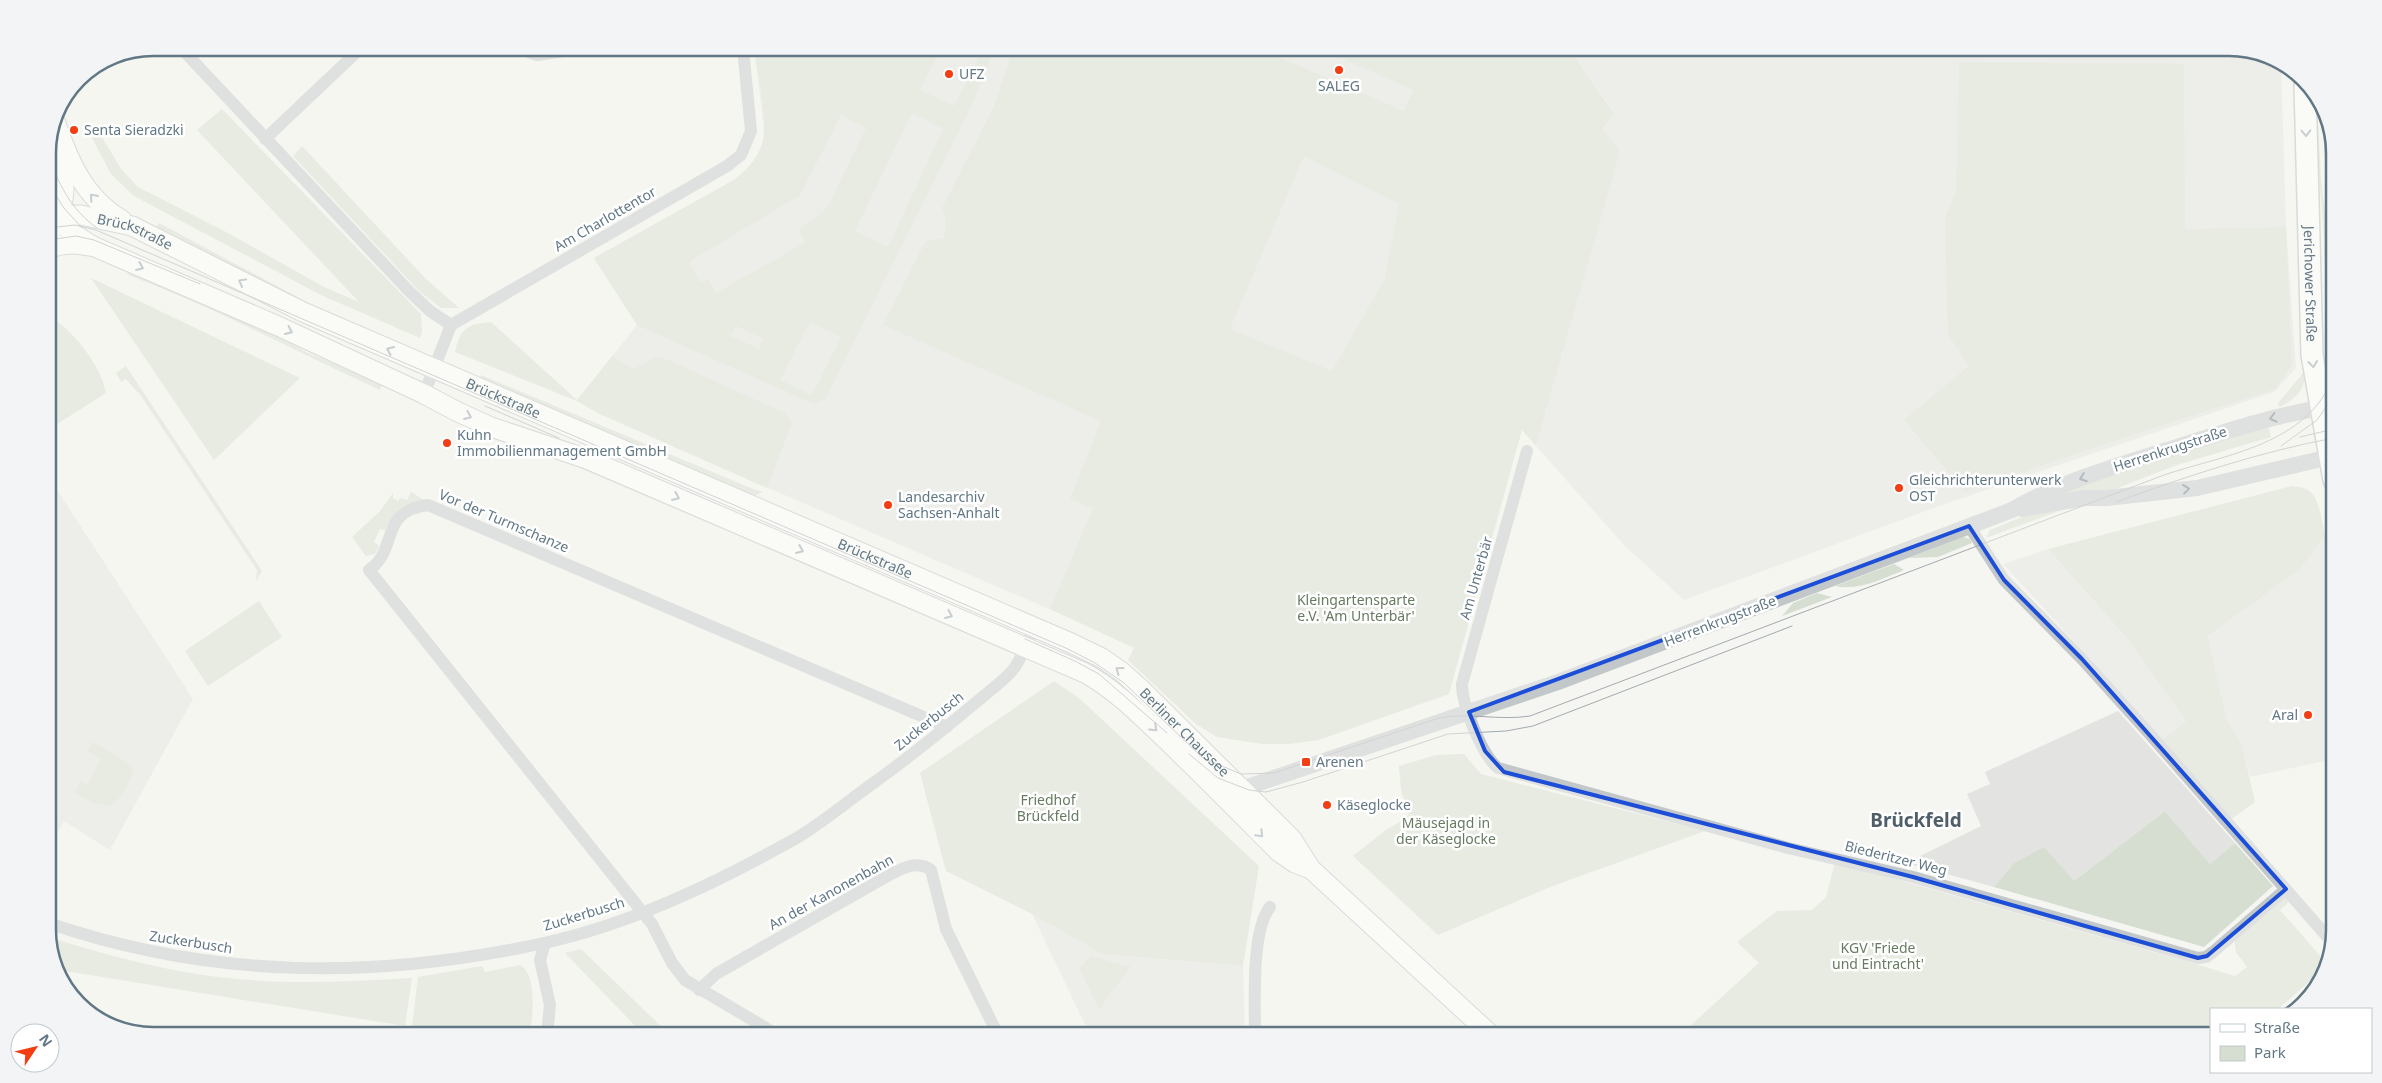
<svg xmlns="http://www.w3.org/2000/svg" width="2382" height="1083" viewBox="0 0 2382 1083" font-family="'Noto Sans',sans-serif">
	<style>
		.built { fill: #e3e4e2 }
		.green { fill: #d6ddd1; fill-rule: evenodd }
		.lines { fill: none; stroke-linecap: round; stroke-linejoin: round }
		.secondary-casing { stroke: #b6bcc0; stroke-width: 21 }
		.primary-casing { stroke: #b5babd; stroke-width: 24 }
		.minor { stroke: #c2c7ca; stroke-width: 12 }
		.tertiary { stroke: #c2c7ca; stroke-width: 16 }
		.secondary { stroke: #fff; stroke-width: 19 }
		.primary { stroke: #fff; stroke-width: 21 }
		.tram { stroke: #a2aaaf; stroke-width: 1 }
		.oneway { stroke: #90a0aa }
		.oneway2 { stroke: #617785 }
		.marked { fill: none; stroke: #1d4ed8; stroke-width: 4; stroke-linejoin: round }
		.poi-dot { fill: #f33e13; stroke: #fff; stroke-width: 2 }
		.labels { text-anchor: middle; stroke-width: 5; stroke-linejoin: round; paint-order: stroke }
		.poi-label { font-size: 14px; fill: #617785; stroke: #fff; text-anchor: start }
		.street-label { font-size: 14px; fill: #617785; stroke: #fff }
		.park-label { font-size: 14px; fill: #677b61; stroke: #fff }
		.district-label { font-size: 19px; font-weight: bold; fill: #505f69; stroke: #fff }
		.rim { fill: none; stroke: #617785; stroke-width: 2.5 }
	</style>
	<rect width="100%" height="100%" fill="#f5f5f1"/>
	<path class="built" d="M754,48H1425L1384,304L1314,410L1100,631L738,475L600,414L577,401L637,325L594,258L734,180L747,169L756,158L763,143L764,128Z
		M1568,48H2229L2269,56L2281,65L2286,226L2296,368L2274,392L1942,505L1684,600L1624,545L1536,446L1583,280L1606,134L1602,128L1615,113Z
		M48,476L193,699L110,850L64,821L48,853Z
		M2325,536L2334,581V759L2250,777L2242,745L2227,720L2208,636L2300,569Z
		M2048,549L2125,636L2186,721L2161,741L2092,661L2003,564Z
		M2118,711L2235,843L2210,864L2165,811L2074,881L2013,864L1994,887L1906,863L1981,826L1967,794L1990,784L1985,772Z
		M1032,914L1102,954L1243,966L1245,1035H1090Z"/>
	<path class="green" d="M754,48H941L920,90L954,106L978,58L958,48H983L992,53L973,103L825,400L814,404L637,325L594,258L734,180C746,170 757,160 762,144C769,123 757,71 754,48ZM912,113L943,129L888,247L855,231ZM841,115L866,128L829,204L823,212L799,230L806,242L716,293L708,279L701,282L689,262L800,195ZM810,322L841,337L812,395L780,380ZM736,326L763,339L759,349L731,336Z
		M1014,48H1265L1264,51L1404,111L1413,90L1319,48H1568L1615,114L1602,128L1620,151L1536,446L1522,430L1449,694L1319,740L1289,744H1262L1217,737L1196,724L1128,660L1134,648L1050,609L1093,508L1070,499L1101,421L883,325L923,246L927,241L943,238C949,228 945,219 942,208L993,108ZM1304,156L1399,204L1385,278L1332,371L1230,329Z
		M1959,62L2184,64L2185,229L2286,227L2292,365L2276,389L2131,435L1965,492L1904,420L1969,366L1948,334L1945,217L1956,192Z
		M2313,103H2317L2321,179L2334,283V355H2328L2323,223Z
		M222,109L421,314L422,332L420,338L321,295L134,196L111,174L92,138L100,134L121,169L138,187L226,232L324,287L359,302L197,130Z
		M302,146L426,279L459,308H441L419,291L293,156Z
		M159,223L314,306L413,350L412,354L242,273L156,227Z
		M131,268L273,332L306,352L382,384L380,390C296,352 215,307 128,275Z
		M91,278L300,378L214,460Z
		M48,315C72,329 101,365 106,393L48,430Z
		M491,322L577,400L612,356L634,369L659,356L785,413L792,423L767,488L600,414L577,401L455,352C460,328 468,324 491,322Z
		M126,366L262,571L256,581L257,570L141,396L126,379L121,382L116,373Z
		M2304,372H2306C2304,391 2296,399 2279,407L2278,403Z
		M481,375L753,489L763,492L750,498L480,380Z
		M467,422L553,452L1001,644L1005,650L580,468L466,427Z
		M2268,426L2271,437L2177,465L2110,491L2051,495Z
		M2292,486C2297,487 2304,487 2308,490C2320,497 2322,524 2325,536L2300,569L2208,636L2227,720L2242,745L2255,802L2227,822L2161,741L2186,721L2125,636L2048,549Z
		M411,492L424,500C400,504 396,509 385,530L380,529L374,542L379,546L375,554L366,556L352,537L380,511L393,493V498L398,501L400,498L407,500Z
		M2070,507L1986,538L1990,530L2032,513Z
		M1963,537L1970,539L1972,543L1938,557L1909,558Z
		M1894,564L1904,570C1882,579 1859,591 1835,586Z
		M1817,593L1832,597L1782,616L1793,603Z
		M259,601L282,637L208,686L185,651Z
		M1054,681L1079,698L1259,866L1243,966L1102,954L1032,914L946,871L920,773Z
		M92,742L127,762L133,768C133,779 119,803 109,806L93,803L75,792L81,781L87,785L101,759L87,751Z
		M1464,754L1481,774L1705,831L1550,887L1438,935L1353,856L1387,829L1407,818L1409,814L1401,790L1399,766L1436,755Z
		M2165,811L2210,864L2235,843L2273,886L2204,947L1994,887L2013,864L2044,847L2074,881Z
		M1835,862L2189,962L2235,976L2247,967L2236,952L2234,936L2285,896L2289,902L2280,910L2322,958L2330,951L2327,966L2278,1009H2211V1035H1697L1689,1027L1759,963L1737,942L1777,911L1812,910L1826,897Z
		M48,937C103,954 161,970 218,977C282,985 347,982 412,978L405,1026L59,970Z
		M581,949L670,1035H644L565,953Z
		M1091,956L1131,967L1099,1009L1079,968Z
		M520,965C538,975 532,1018 530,1035H469L412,1026L418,977L482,966L485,972Z"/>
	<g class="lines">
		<defs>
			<g id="secondary">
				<path d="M54,118C68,159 83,197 122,220"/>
				<path d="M51,209C63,227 77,237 95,247L278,326L424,394L458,412L491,427L587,459L1085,673C1114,689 1138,713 1162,736C1202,774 1240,813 1279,852L1295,863L1311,869"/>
				<path id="s1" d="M48,218L60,215H81L132,226L303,312L1071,643L1102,658L1122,672L1141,689L1292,839L1311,869L1491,1035"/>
				<path d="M48,236C66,211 65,187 64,157"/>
				<path d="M48,250C61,242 75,243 89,246"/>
			</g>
			<g id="primary">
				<path id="s2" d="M2305,85L2312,355L2334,480"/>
			</g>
		</defs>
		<use href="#secondary" class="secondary-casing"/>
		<use href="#primary" class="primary-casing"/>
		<path class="minor" d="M181,48L408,290L430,311L451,325
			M517,48L537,55L585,48
			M265,139L361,48
			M424,394L451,325L727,166L741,155L751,131L743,48
			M1527,451L1462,684C1462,705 1482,755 1498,768L1788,848L1913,877L2198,958L2206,957L2213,952L2286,889
			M1969,526L2004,580L2082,659L2147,731L2332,942
			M48,923C213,979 374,980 544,943C631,924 716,883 793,840C823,823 850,799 879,779C912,755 943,730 974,704C987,693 1001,683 1012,671C1022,659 1028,641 1034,627
			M545,943L540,960L550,1005L547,1035
			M699,990L716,974L882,879C897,871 916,858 931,870L946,929L998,1035
			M775,1035L766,1028L685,980L672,963L652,924L369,570C399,550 378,511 428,505L947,727
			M1255,1035C1255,1004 1251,931 1270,907"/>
		<path class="tertiary" d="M2022,509L2084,498H2106L2197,488L2334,456
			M1232,795L1250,786L1558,682L2012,510C2058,483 2110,468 2161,452C2218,434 2275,414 2334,406"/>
		<use href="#secondary" class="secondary"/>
		<use href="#primary" class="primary"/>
		<path class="tram" d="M2323,115L2326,169L2334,235
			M48,153C57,182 71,210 97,228
			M48,182L63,207L82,228
			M48,218L54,191
			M48,228L75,225L96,230L1068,649L1095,663L1124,683L1203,758L1241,774L1274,773L1439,718C1469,712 1499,721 1530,716L2164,475C2227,454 2307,445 2334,376
			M48,240L76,236L94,240L200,284
			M485,406L559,438
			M2300,437L2334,429
			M2281,446L2317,420L2334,396
			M2116,502C2188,476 2259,452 2334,438
			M1025,639L1075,661L1099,674L1167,733
			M1189,754L1218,778L1249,790L1266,792L1303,782L1448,734L1506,731L1533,726L1792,626"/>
	</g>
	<defs><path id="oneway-chevron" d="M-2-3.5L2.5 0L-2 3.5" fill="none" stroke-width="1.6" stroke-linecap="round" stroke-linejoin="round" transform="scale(1.25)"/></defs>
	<g class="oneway">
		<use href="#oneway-chevron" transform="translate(2306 133) rotate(88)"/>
		<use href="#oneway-chevron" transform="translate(93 197) rotate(-131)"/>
		<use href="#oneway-chevron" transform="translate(140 267) rotate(23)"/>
		<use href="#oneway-chevron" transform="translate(242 282) rotate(-151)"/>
		<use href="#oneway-chevron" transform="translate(289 331) rotate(25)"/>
		<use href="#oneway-chevron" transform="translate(390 350) rotate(-156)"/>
		<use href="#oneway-chevron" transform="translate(2313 364) rotate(84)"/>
		<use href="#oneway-chevron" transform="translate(468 416) rotate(23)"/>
		<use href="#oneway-chevron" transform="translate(676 497) rotate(23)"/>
		<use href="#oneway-chevron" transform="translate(800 550) rotate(23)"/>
		<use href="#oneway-chevron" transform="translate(949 615) rotate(23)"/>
		<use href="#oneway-chevron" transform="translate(1119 670) rotate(-144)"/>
		<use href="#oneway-chevron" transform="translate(1154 728) rotate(43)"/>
		<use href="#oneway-chevron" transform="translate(1260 834) rotate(46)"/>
	</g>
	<g class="oneway2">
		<use href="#oneway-chevron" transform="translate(2273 418) rotate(166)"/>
		<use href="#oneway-chevron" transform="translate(2083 478) rotate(160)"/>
		<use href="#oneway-chevron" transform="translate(2186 489) rotate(-7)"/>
	</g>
	<path d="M0 0H2382V1083H0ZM1969,526L2004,580L2082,659L2286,889L2207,956L2198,958L1913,877L1504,772L1485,751L1469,712Z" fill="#f5f5f1" fill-opacity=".55" fill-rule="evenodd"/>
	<path class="marked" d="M1969,526L2004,580L2082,659L2286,889L2207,956L2198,958L1913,877L1504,772L1485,751L1469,712Z"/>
	<g class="poi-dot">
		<circle cx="1339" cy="70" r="5"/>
		<circle cx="949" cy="74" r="5"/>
		<circle cx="74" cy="130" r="5"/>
		<circle cx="447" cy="443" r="5"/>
		<circle cx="1899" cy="488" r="5"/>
		<circle cx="888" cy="505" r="5"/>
		<circle cx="2308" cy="715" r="5"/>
		<rect x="1301" y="757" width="10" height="10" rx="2.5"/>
		<circle cx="1327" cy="805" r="5"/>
	</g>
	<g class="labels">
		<g class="poi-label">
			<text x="959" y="79">UFZ</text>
			<text x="1339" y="91" text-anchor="middle">SALEG</text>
			<text x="84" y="135">Senta Sieradzki</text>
			<text x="457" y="440">Kuhn<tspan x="457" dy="16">Immobilienmanagement GmbH</tspan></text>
			<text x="1909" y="485">Gleichrichterunterwerk<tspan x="1909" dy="16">OST</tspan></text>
			<text x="898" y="502">Landesarchiv<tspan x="898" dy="16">Sachsen-Anhalt</tspan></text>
			<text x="2298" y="720" text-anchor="end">Aral</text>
			<text x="1316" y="767">Arenen</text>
			<text x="1337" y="810">Käseglocke</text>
		</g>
		<g class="street-label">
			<text transform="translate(605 219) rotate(-30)" y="5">Am Charlottentor</text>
			<text dy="5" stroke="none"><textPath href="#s1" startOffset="90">Brückstraße</textPath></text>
			<text dy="5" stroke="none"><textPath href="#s2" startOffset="199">Jerichower Straße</textPath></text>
			<text dy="5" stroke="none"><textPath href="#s1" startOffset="495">Brückstraße</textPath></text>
			<text transform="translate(2170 449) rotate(-18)" y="5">Herrenkrugstraße</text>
			<text transform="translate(504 521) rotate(23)" y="5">Vor der Turmschanze</text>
			<text dy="5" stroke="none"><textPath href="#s1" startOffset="900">Brückstraße</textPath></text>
			<text transform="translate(1476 578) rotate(-74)" y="5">Am Unterbär</text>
			<text transform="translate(1720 621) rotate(-21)" y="5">Herrenkrugstraße</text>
			<text transform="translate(929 721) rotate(-39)" y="5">Zuckerbusch</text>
			<text dy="5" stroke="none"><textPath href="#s1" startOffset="1259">Berliner Chaussee</textPath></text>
			<text transform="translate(1896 858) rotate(14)" y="5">Biederitzer Weg</text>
			<text transform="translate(831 892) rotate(-29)" y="5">An der Kanonenbahn</text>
			<text transform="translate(584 914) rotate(-17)" y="5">Zuckerbusch</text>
			<text transform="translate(191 942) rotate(9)" y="5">Zuckerbusch</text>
		</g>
		<g class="park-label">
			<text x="1356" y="605">Kleingartensparte<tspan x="1356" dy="16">e.V. 'Am Unterbär'</tspan></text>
			<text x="1048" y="805">Friedhof<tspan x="1048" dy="16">Brückfeld</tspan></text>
			<text x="1446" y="828">Mäusejagd in<tspan x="1446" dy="16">der Käseglocke</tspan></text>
			<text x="1878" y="953">KGV 'Friede<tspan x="1878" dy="16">und Eintracht'</tspan></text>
		</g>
		<g class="district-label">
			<text x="1916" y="827">Brückfeld</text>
		</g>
	</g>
	<path d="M0 0H2382V1083H0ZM153 56H2229A97 97 0 0 1 2326 153V930A97 97 0 0 1 2229 1027H153A97 97 0 0 1 56 930V153A97 97 0 0 1 153 56Z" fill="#f2f4f5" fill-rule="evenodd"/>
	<path class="rim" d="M153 56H2229A97 97 0 0 1 2326 153V930A97 97 0 0 1 2229 1027H153A97 97 0 0 1 56 930V153A97 97 0 0 1 153 56Z"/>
	<rect x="2210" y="1008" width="162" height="65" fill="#ffffff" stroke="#c0c9ce"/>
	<rect x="2220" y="1024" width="25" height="8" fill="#ffffff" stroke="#c0c9ce"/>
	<text x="2254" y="1033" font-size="15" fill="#617785">Straße</text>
	<rect x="2220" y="1046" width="25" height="15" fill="#d6ddd1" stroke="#c0c9ce"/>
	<text x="2254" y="1058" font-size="15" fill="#617785">Park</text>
	<g transform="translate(35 1048) rotate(55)"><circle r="24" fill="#ffffff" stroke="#c0c9ce"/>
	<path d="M0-4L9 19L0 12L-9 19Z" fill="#f33e13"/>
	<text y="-8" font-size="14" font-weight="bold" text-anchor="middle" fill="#617785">N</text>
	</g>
</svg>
